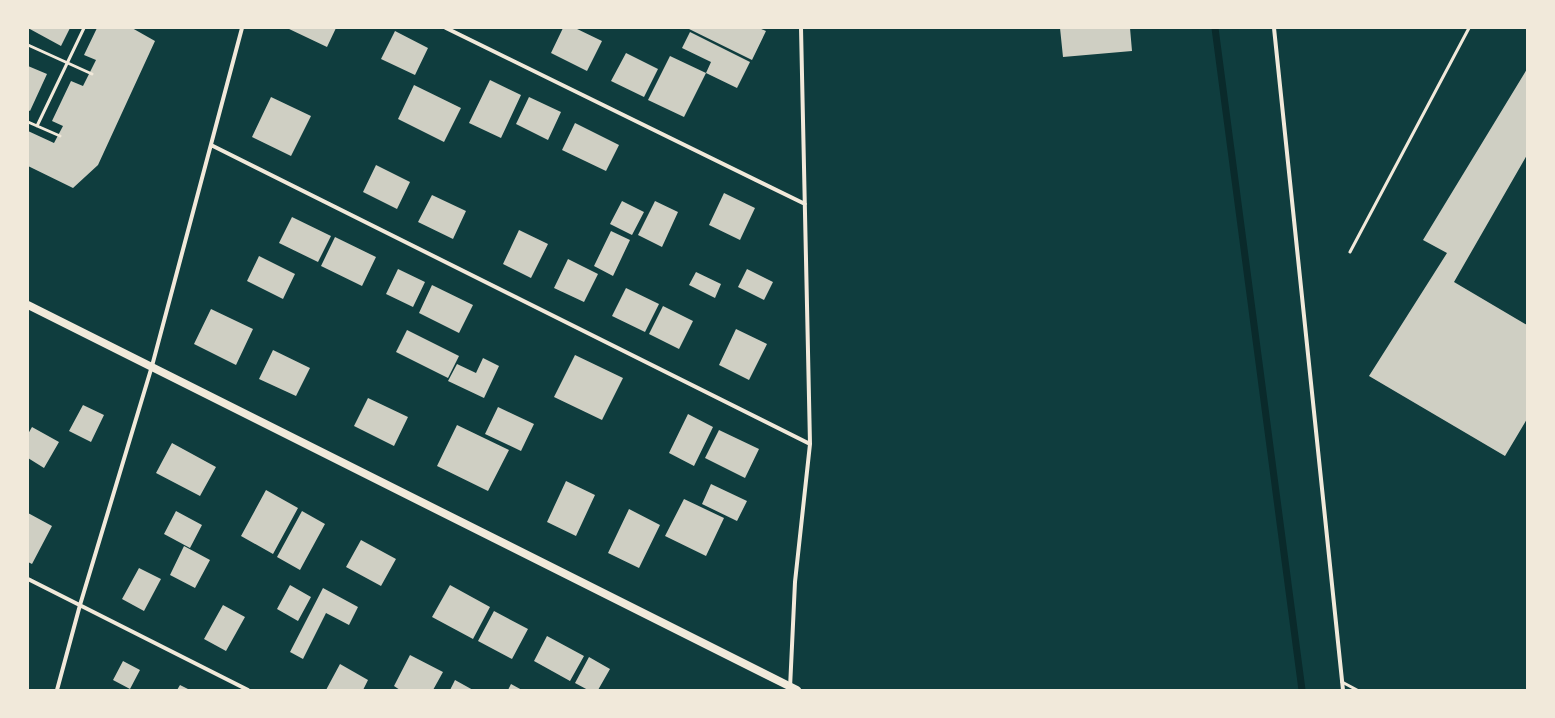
<svg xmlns="http://www.w3.org/2000/svg" width="1555" height="718" viewBox="0 0 1555 718" font-family="'Fira Sans',sans-serif">
	<style>
		.lines { fill: none; stroke-linecap: round; stroke-linejoin: round }
		.stream { stroke: #0a2a2b; stroke-width: 7 }
		.building { fill: #cfcfc3 }
		.service { stroke: #f1e9da; stroke-width: 3 }
		.minor { stroke: #f1e9da; stroke-width: 4 }
		.secondary { stroke: #f1e9da; stroke-width: 8 }
	</style>
	<rect width="100%" height="100%" fill="#0f3d3e"/>
	<g class="lines">
		<path class="stream" d="M1215,28L1302,690"/>
	</g>
	<path class="building" d="M28,28H70L61,46Z
		M97,28H132L155,41L98,165L73,188L28,166V131L54,143L63,126L52,121L71,81L83,86L96,60L84,55Z
		M287,28H336L327,47Z
		M563,28H575L602,41L587,71L551,53Z
		M687,28H759L766,31L752,60Z
		M1060,28H1130L1132,51L1063,57Z
		M395,31L428,48L415,75L381,59Z
		M690,32L750,62L737,88L706,73L711,62L682,48Z
		M626,53L658,69L644,97L611,81Z
		M670,56L706,73L684,117L648,100Z
		M28,66L47,74L30,111L28,110Z
		M1527,69V155L1454,282L1527,325V419L1505,456L1369,376L1447,253L1423,240Z
		M490,80L521,95L501,138L469,123Z
		M414,85L461,108L444,142L398,119Z
		M271,97L311,116L291,156L252,137Z
		M529,97L561,112L548,140L516,124Z
		M575,123L619,145L606,171L562,150Z
		M376,165L410,182L397,209L363,192Z
		M724,193L755,208L740,240L709,225Z
		M432,195L466,211L453,239L418,222Z
		M622,201L644,212L632,235L610,224Z
		M655,201L678,212L662,247L638,235Z
		M292,217L331,236L318,262L279,243Z
		M519,230L548,244L531,278L503,264Z
		M611,231L630,240L613,276L594,266Z
		M335,237L376,257L362,286L321,266Z
		M259,256L295,274L283,299L247,281Z
		M568,259L598,274L584,302L554,288Z
		M398,269L425,282L413,307L386,294Z
		M747,269L773,282L764,300L738,287Z
		M696,272L721,284L715,298L689,285Z
		M432,285L473,305L459,333L419,313Z
		M626,288L659,304L645,332L612,316Z
		M663,306L693,321L679,349L649,334Z
		M211,309L253,329L236,365L194,344Z
		M736,329L767,344L749,380L719,365Z
		M407,330L459,356L448,378L396,352Z
		M273,350L310,368L296,396L259,379Z
		M575,355L623,378L602,420L554,397Z
		M483,358L499,366L484,398L448,381L457,364L476,373Z
		M368,398L408,417L394,446L354,426Z
		M83,405L104,415L91,442L69,431Z
		M498,407L534,424L521,451L485,434Z
		M688,414L713,427L694,466L669,453Z
		M457,425L509,450L488,491L437,466Z
		M32,427L59,442L44,468L28,458V434Z
		M719,430L759,449L745,478L705,458Z
		M172,443L216,467L200,496L156,473Z
		M566,481L595,495L576,536L547,522Z
		M711,484L747,501L737,521L702,504Z
		M266,490L298,508L273,554L241,536Z
		M684,499L724,518L706,556L665,536Z
		M629,509L660,525L639,568L608,553Z
		M176,511L202,525L190,548L164,534Z
		M302,511L325,524L300,570L277,557Z
		M28,513L52,526L32,564L28,562Z
		M361,540L396,559L381,586L346,567Z
		M184,546L210,560L195,588L170,575Z
		M139,568L161,579L144,611L122,599Z
		M290,585L311,597L298,621L277,609Z
		M450,585L490,607L473,639L432,617Z
		M323,588L358,607L349,625L326,613L303,659L290,652Z
		M223,605L245,617L226,651L204,639Z
		M494,611L528,629L512,659L478,641Z
		M547,636L584,656L570,681L534,661Z
		M410,655L443,672L433,690H400L394,686Z
		M589,657L610,669L598,690H588L575,683Z
		M123,661L140,670L130,689L113,680Z
		M340,664L368,680L363,690H326Z
		M455,680L473,690H450Z
		M511,684L522,690H508Z
		M180,685L190,690H177Z"/>
	<g class="lines">
		<path class="service" d="M28,45L92,74
			M28,122L60,136
			M37,126L84,28
			M1350,252L1469,28
			M1342,682L1357,690"/>
		<path class="minor" d="M446,28L805,204
			M1274,28L1343,690
			M211,145L810,444
			M28,579L248,690
			M790,688L795,582L810,444L801,28
			M57,690L80,605L152,366L242,28"/>
		<path class="secondary" d="M28,305L797,690"/>
	</g>
	<rect width="1555" height="718" fill="none" stroke="#f1e9da" stroke-width="58"/>
</svg>
